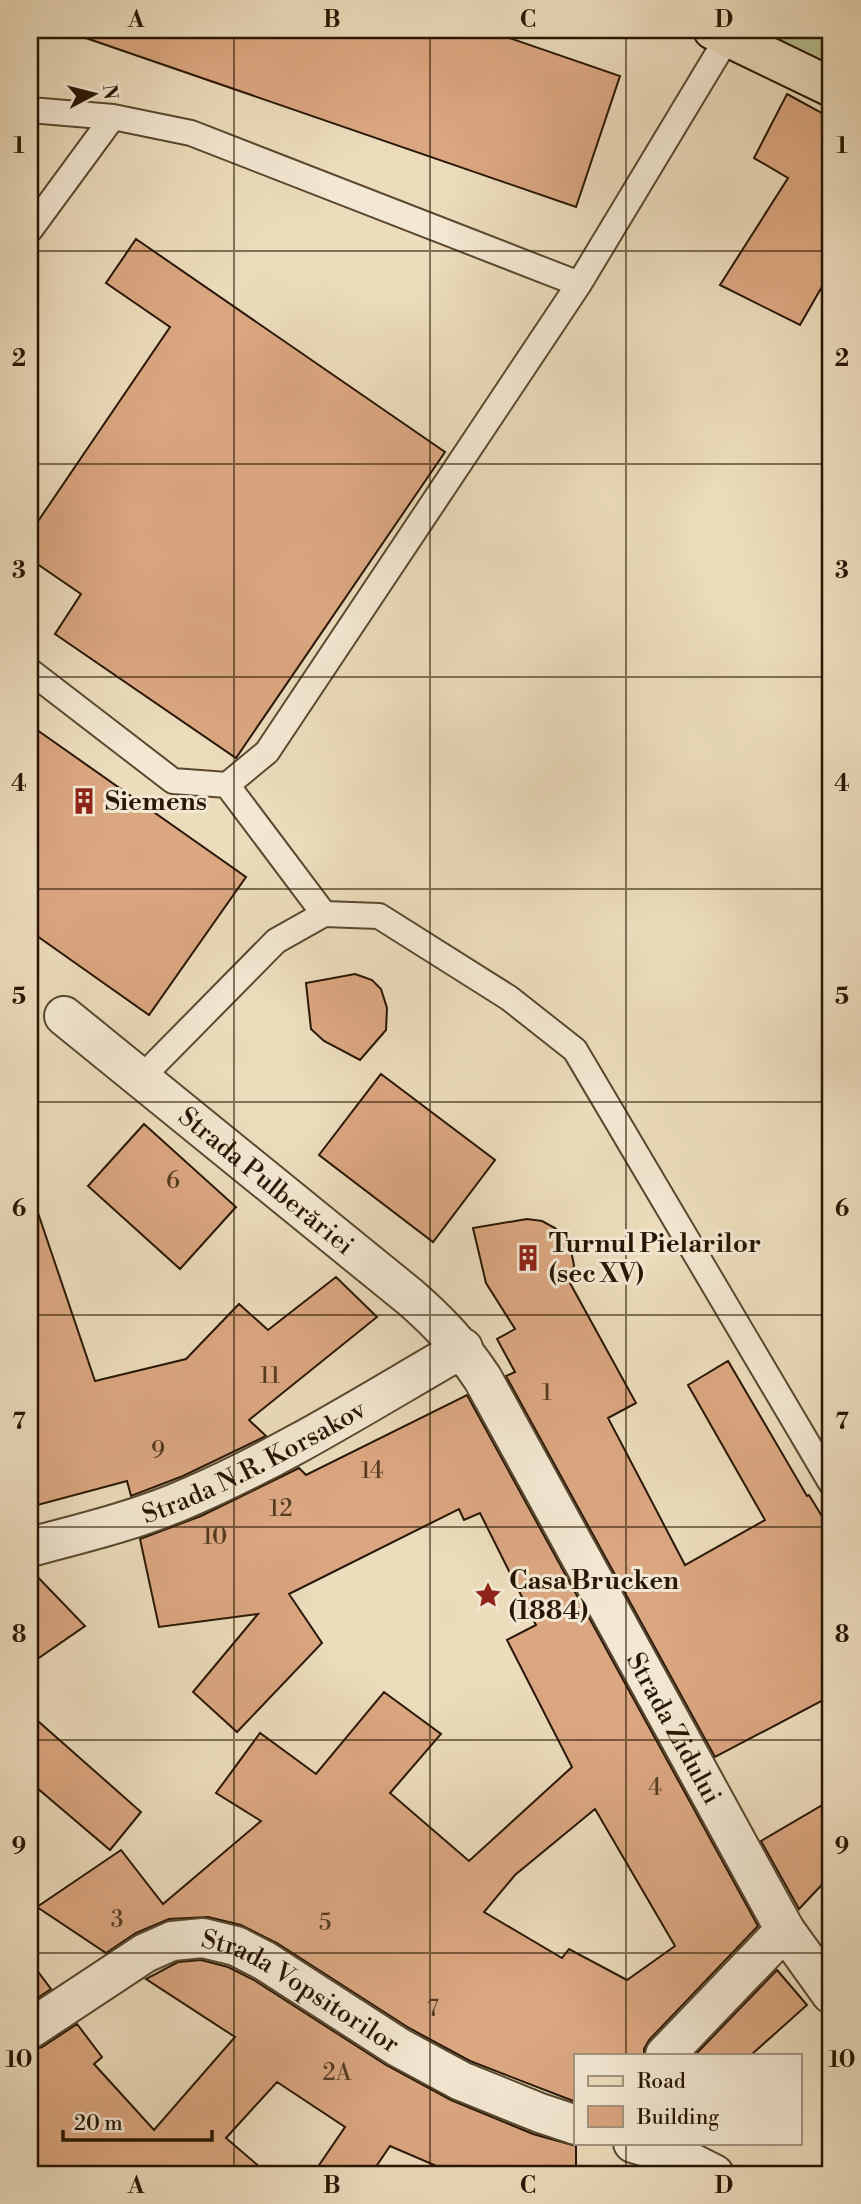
<svg xmlns="http://www.w3.org/2000/svg" width="861" height="2204" viewBox="0 0 861 2204" font-family="'Libre Bodoni',serif">
	<style>
		.green { fill: #b7c091; stroke: #706c48; stroke-width: 2 }
		.building { fill: #dba781; stroke: #281700; stroke-width: 2; fill-rule: evenodd }
		.lines { fill: none; stroke-linecap: round; stroke-linejoin: round }
		.lane-casing { stroke: #59482f; stroke-width: 28 }
		.street-casing { stroke: #59482f; stroke-width: 42 }
		.primary-casing { stroke: #281700; stroke-width: 42 }
		.lane { stroke: #f3e8d3; stroke-width: 24 }
		.street { stroke: #f3e8d3; stroke-width: 38 }
		.primary { stroke: #ecdcbc; stroke-width: 38 }
		.grid { fill: none; stroke: #281700; stroke-width: 2; stroke-opacity: 0.55 }
		.labels { text-anchor: middle; stroke-width: 6; stroke-linejoin: round; paint-order: stroke }
		.number-label { font-size: 23px; fill: #553b20 }
		.poi-label { font-size: 26px; font-weight: bold; fill: #281700; stroke: #f3e8d3; text-anchor: start }
		.street-label { font-size: 26px; fill: #281700; stroke: #f3e8d3 }
		.neatline { fill: none; stroke: #281700; stroke-width: 2.5 }
		.grid-label { font-size: 23px; text-anchor: middle; font-weight: bold; fill: #281700 }
	</style>
	<rect width="100%" height="100%" fill="#ecdcbc"/>
	<filter id="stains"><feTurbulence type="fractalNoise" baseFrequency=".00286" numOctaves="4"/><feColorMatrix values="0 0 0 0 .2 0 0 0 0 .09 0 0 0 0 .02 0 0 0 .5 -.17"/></filter>
	<radialGradient id="worn" r=".72"><stop offset=".6" stop-color="#630" stop-opacity="0"/><stop offset="1" stop-color="#630" stop-opacity=".3"/></radialGradient>
	<path class="green" d="M726,30H831V87Z"/>
	<path class="building" d="M81,30H486L620,76L576,207L80,36Z
		M787,94L827,116L831,109V271L800,325L720,285L788,178L754,158Z
		M136,239L445,452L236,758L55,634L81,594L30,559V533L170,327L106,283Z
		M30,725L246,877L149,1015L30,931Z
		M355,974L372,980L381,989L387,1008L386,1030L360,1060L324,1041L311,1029L306,983Z
		M381,1074L495,1160L433,1242L319,1155Z
		M144,1124L236,1207L180,1269L88,1186Z
		M37,1210L95,1381L186,1359L239,1304L268,1330L336,1277L377,1317L249,1420L266,1436L183,1476L131,1496L127,1481L30,1507V1211Z
		M527,1219L542,1221L555,1228L565,1238L571,1251L574,1265L570,1283L636,1403L608,1418L685,1565L765,1520L688,1385L728,1361L807,1496L809,1495L831,1531V1696L715,1757L506,1376L515,1372L497,1339L515,1329L486,1283L473,1228Z
		M467,1395L758,1926L649,2040L644,2049V2055H576V2102L470,2061L409,2028L277,1943L241,1925L208,1917L169,1919L136,1933L106,1953L37,1907L121,1850L163,1904L261,1821L216,1793L260,1733L316,1774L384,1692L441,1734L390,1793L469,1861L572,1767L507,1640L536,1625L480,1513L464,1520L459,1509L289,1594L322,1643L237,1732L193,1692L258,1614L159,1627L140,1539L201,1516L299,1468L306,1475ZM595,1809L675,1946L627,1980L569,1949L562,1958L484,1912L515,1875Z
		M30,1569L85,1626L30,1664Z
		M30,1714L141,1812L110,1850L30,1782Z
		M831,1800V1875L799,1909L761,1841Z
		M201,1960L228,1967L254,1980L386,2065L451,2100L533,2134L576,2146V2174H455L390,2146L371,2174H313L345,2127L277,2082L226,2138L268,2174H30V2051L42,2047L77,2024L102,2057L94,2064L154,2130L235,2037L146,1979L178,1962Z
		M30,1961L51,1989L30,2003Z
		M777,1970L807,2005L751,2055H695Z"/>
	<g class="lines">
		<defs>
			<path id="lane" d="M30,110L113,117
				M30,230L113,117L191,133L579,284
				M30,671L173,781L227,785L267,752L579,284L729,35
				M227,785L324,914
				M140,1079L276,941L324,914L379,916L509,998L575,1050L831,1483"/>
			<g id="street">
				<path id="s1" d="M64,1016L410,1297C440,1323 461,1346 483,1379L785,1930L831,1994"/>
				<path id="s2" d="M30,1547C84,1533 141,1519 192,1496C286,1455 374,1399 463,1348"/>
				<path id="s3" d="M30,2029L145,1953L172,1941L203,1938L236,1946L265,1961L398,2047L461,2081L540,2113L576,2125"/>
				<path d="M665,2055L785,1930"/>
				<path d="M633,2143L680,2157L714,2174"/>
			</g>
			<path id="primary" d="M713,30L831,87"/>
		</defs>
		<use href="#lane" class="lane-casing"/>
		<use href="#street" class="street-casing"/>
		<use href="#primary" class="primary-casing"/>
		<use href="#lane" class="lane"/>
		<use href="#street" class="street"/>
		<use href="#primary" class="primary"/>
	</g>
	<path class="grid" d="M234,30V2174M430,30V2174M626,30V2055M30,251H831M30,464H831M30,677H831M30,889H831M30,1102H831M30,1315H831M30,1527H831M30,1740H831M30,1953H831M626,2143V2174"/>
	<defs>
		<symbol id="building-bare" viewBox="-9 -9 18 18"><path d="M-4-6H4V6H1V3H-1V6H-4ZM-2.5-4.3h1.7v1.8h-1.7ZM.8-4.3h1.7v1.8H.8ZM-2.5-1h1.7V.8h-1.7ZM.8-1h1.7V.8H.8Z" fill="#8f2418" stroke="#f3e8d3" stroke-width="2.5" paint-order="stroke"/></symbol>
		<symbol id="sight-bare" viewBox="-9 -9 18 18"><path d="M0-6L1.8-2.2L6-1.7L2.9 1.2L3.7 5.4L0 3.3L-3.7 5.4L-2.9 1.2L-6-1.7L-1.8-2.2Z" fill="#8f2418" stroke="#f3e8d3" stroke-width="2.5" paint-order="stroke"/></symbol>
	</defs>
	<g fill-rule="evenodd">
		<use href="#building-bare" x="65" y="782" width="38" height="38"/>
		<use href="#building-bare" x="509" y="1239" width="38" height="38"/>
		<use href="#sight-bare" x="469" y="1576" width="38" height="38"/>
	</g>
	<g class="labels">
		<g class="number-label">
			<text x="173" y="1188">6</text>
			<text x="270" y="1383">11</text>
			<text x="547" y="1400">1</text>
			<text x="158" y="1458">9</text>
			<text x="372" y="1478">14</text>
			<text x="281" y="1516">12</text>
			<text x="215" y="1544">10</text>
			<text x="655" y="1795">4</text>
			<text x="117" y="1927">3</text>
			<text x="325" y="1930">5</text>
			<text x="433" y="2016">7</text>
			<text x="337" y="2080">2A</text>
		</g>
		<g class="poi-label">
			<text x="105" y="810">Siemens</text>
			<text x="549" y="1252">Turnul Pielarilor<tspan x="549" dy="30">(sec XV)</tspan></text>
			<text x="509" y="1589">Casa Brucken<tspan x="509" dy="30">(1884)</tspan></text>
		</g>
		<g class="street-label">
			<text dy="9" stroke="none"><textPath href="#s1" startOffset="261">Strada Pulberăriei</textPath></text>
			<text dy="9" stroke="none"><textPath href="#s2" startOffset="240">Strada N.R. Korsakov</textPath></text>
			<text dy="9" stroke="none"><textPath href="#s1" startOffset="954">Strada Zidului</textPath></text>
			<text dy="9" stroke="none"><textPath href="#s3" startOffset="310">Strada Vopsitorilor</textPath></text>
		</g>
	</g>
	<rect width="861" height="2204" fill="none" stroke="#ecdcbc" stroke-width="77"/>
	<rect x="574" y="2054" width="228" height="91" fill="#f3e8d3" stroke="#a2947f" stroke-width="2"/>
	<rect x="588" y="2076" width="35" height="10" fill="#ecdcbc" stroke="#a2947f" stroke-width="2"/>
	<text x="637" y="2088" font-size="21" fill="#281700">Road</text>
	<rect x="588" y="2106" width="35" height="21" fill="#dba781" stroke="#a2947f" stroke-width="2"/>
	<text x="637" y="2124" font-size="21" fill="#281700">Building</text>
	<g transform="translate(94 94) rotate(83)" stroke="#f3e8d3" stroke-width="5" paint-order="stroke">
	<path d="M0-5L12 26L0 18L-12 26Z" fill="#281700"/>
	<text y="-10" font-size="19" font-weight="bold" text-anchor="middle" fill="#281700">N</text>
	</g>
	<path d="M63 2130v10h149v-10" fill="none" stroke="#281700" stroke-width="3.5"/>
	<text x="74" y="2130" font-size="21" fill="#281700" stroke="#f3e8d3" stroke-width="5" paint-order="stroke">20 m</text>
	<rect x="38" y="38" width="784" height="2128" class="neatline"/>
	<g class="grid-label">
		<text x="136" y="27">A</text>
		<text x="332" y="27">B</text>
		<text x="528" y="27">C</text>
		<text x="724" y="27">D</text>
		<text x="19" y="153">1</text>
		<text x="842" y="153">1</text>
		<text x="19" y="366">2</text>
		<text x="842" y="366">2</text>
		<text x="19" y="578">3</text>
		<text x="842" y="578">3</text>
		<text x="19" y="791">4</text>
		<text x="842" y="791">4</text>
		<text x="19" y="1004">5</text>
		<text x="842" y="1004">5</text>
		<text x="19" y="1216">6</text>
		<text x="842" y="1216">6</text>
		<text x="19" y="1429">7</text>
		<text x="842" y="1429">7</text>
		<text x="19" y="1642">8</text>
		<text x="842" y="1642">8</text>
		<text x="19" y="1854">9</text>
		<text x="842" y="1854">9</text>
		<text x="19" y="2067">10</text>
		<text x="842" y="2067">10</text>
		<text x="136" y="2193">A</text>
		<text x="332" y="2193">B</text>
		<text x="528" y="2193">C</text>
		<text x="724" y="2193">D</text>
	</g>
	<rect width="100%" height="100%" filter="url(#stains)"/>
	<rect width="100%" height="100%" fill="url(#worn)"/>
</svg>
